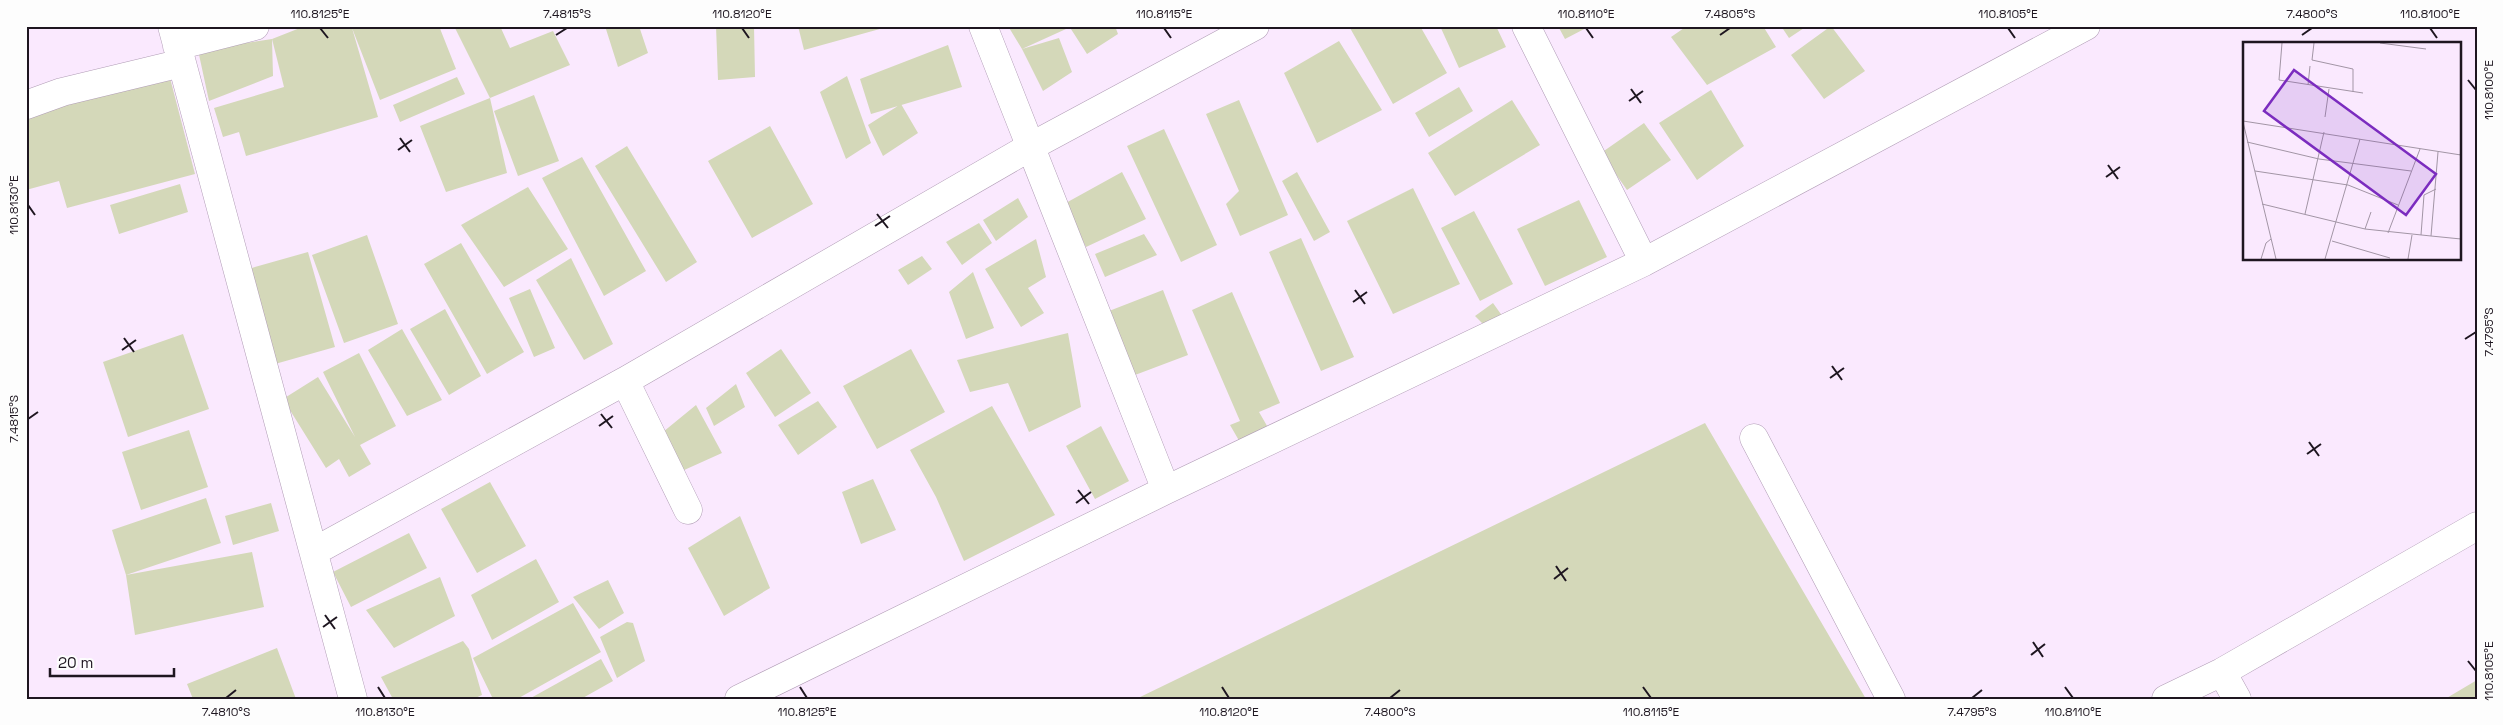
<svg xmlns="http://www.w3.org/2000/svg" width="2503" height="725" viewBox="0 0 2503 725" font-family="'Space Grotesk',sans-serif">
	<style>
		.building { fill: #d4d8b9 }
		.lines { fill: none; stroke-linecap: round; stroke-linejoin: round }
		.minor-casing { stroke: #b19db6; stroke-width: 29 }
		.minor { stroke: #fff; stroke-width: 28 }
		.ticks { fill: none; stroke: #1e1620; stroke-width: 2 }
		.inset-road { fill: none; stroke: #a295a5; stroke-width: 1 }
		.view { fill: #7b2cbf; fill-opacity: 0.15; stroke: #7b2cbf; stroke-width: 2.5 }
		.inset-edge { fill: none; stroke: #1e1620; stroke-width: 2.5 }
		.neatline { fill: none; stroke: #1e1620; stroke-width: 2 }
		.ticks-label { font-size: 12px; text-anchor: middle; fill: #1e1620 }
	</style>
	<rect width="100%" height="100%" fill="#fae9fe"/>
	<path class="building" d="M305,26H439L456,69L380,100L352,28L378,117L246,156L239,132L223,137L214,108L284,87L272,39Z
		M454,26H500L510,48L553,31L570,65L490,98Z
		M605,26H639L648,53L618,67Z
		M716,26H754L755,77L718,80Z
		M798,26H887V27L804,50Z
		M1008,26H1065L1066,29L1022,49Z
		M1069,26H1115L1118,34L1087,54Z
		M1353,26H1420L1447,73L1393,104L1350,28Z
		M1440,26H1496L1506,47L1459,68Z
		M1558,26H1590L1565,39Z
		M1687,26H1763L1776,47L1707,85L1671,37Z
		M1781,26H1807L1789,38Z
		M1831,26L1865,71L1824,99L1791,55Z
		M1059,38L1072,72L1043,91L1022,49Z
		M272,39L273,76L209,101L198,50Z
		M1339,41L1382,110L1317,143L1284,73Z
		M948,45L962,87L871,114L860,79Z
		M847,76L871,143L846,159L820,92Z
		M457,77L465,94L400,122L393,105Z
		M170,78L195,174L67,208L59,181L26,190V116Z
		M1459,87L1473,111L1429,137L1415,113Z
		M1711,90L1744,146L1697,180L1659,123Z
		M534,95L559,161L518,176L494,111Z
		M490,98L507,173L446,192L420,126Z
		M1239,100L1288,215L1240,236L1226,204L1239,191L1206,114Z
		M1512,100L1540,145L1455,196L1428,153Z
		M901,104L918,133L883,156L868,125Z
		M1644,123L1671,160L1627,190L1601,153Z
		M770,126L813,204L752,238L708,161Z
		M1164,129L1217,245L1181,262L1127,146Z
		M627,146L697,262L666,282L595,166Z
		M582,157L646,271L604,296L542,178Z
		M1122,172L1146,219L1086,247L1064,204Z
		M1297,172L1330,232L1314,241L1282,181Z
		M180,184L188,212L119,234L110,205Z
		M528,187L568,249L504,287L461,225Z
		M1413,188L1460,284L1393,314L1347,221Z
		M1018,198L1028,217L996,241L983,220Z
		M1579,200L1607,257L1545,286L1517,229Z
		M1474,211L1513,284L1480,301L1441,228Z
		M979,223L992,243L962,265L946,242Z
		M1144,234L1157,255L1105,277L1095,254Z
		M367,235L398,324L344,343L312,255Z
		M1301,238L1354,357L1321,371L1269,252Z
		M1036,239L1046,277L1028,288L1044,313L1021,327L985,269Z
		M461,243L524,352L487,374L424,264Z
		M308,252L335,347L275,364L248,269Z
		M922,256L932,269L908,285L898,270Z
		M571,258L613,344L584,360L536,280Z
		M973,272L994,328L966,339L949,292Z
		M530,289L555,348L534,357L509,298Z
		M1163,290L1188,355L1135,375L1109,311Z
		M1232,292L1280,403L1259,412L1270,431L1241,444L1230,425L1240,421L1192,310Z
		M1493,303L1508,324L1492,333L1475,316Z
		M445,309L481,376L449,395L410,329Z
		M402,329L442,400L407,416L368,350Z
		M1068,333L1081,407L1029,432L1008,383L970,392L957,360Z
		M183,334L209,409L128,437L103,362Z
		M781,349L811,393L775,417L746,373Z
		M911,349L945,412L877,449L843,386Z
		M359,353L396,426L360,445L371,464L349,477L339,459L326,468L283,399L318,377L355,437L323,372Z
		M736,384L745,407L714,426L706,408Z
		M818,401L837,427L798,455L778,425Z
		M696,405L722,453L682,471L663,432Z
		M992,406L1055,515L964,561L936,497L910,450Z
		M1705,423L1866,699H1136Z
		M1101,426L1129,481L1095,499L1066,446Z
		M189,430L208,487L141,510L122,452Z
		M873,479L896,530L861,544L842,492Z
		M490,482L526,546L477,573L441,509Z
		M206,498L221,543L126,575L112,530Z
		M271,503L279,531L233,545L225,516Z
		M740,516L770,588L724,616L688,548Z
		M409,533L427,568L351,607L333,572Z
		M252,552L264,607L135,635L126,575Z
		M536,559L559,602L492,640L471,595Z
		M440,577L455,616L394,648L366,610Z
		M608,580L624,613L599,629L573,597Z
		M573,603L601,652L517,699H493L473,658Z
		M627,622L633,623L645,661L617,678L600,637Z
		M463,641L469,649L482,695L473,699H393L381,677Z
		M277,648L296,699H193L187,684Z
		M601,659L613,681L581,699H529Z
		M2477,680V699H2445Z"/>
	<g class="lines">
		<defs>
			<path id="minor" d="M172,26L353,699
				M983,26L1166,490
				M1526,26L1644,262
				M177,46L255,26
				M26,105L62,92L182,63
				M625,381L688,510
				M1754,438L1891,699
				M315,551L625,381L1030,147L1255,26
				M2222,672L2237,699
				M739,699L1166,490L1644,262L2086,26
				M2166,699L2222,672L2477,526"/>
		</defs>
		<use href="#minor" class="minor-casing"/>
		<use href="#minor" class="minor"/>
	</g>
	<path class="ticks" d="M320,28L328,38M742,28L749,38M1164,28L1171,38M1586,28L1593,38M2008,28L2015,38M2430,28L2437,38M556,35L567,28M1720,35L1730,28M2302,35L2312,28M2468,80L2476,90M1631,89L1641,103M1629,101L1643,91M400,138L410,152M398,150L412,140M2108,165L2118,179M2106,177L2120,167M28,205L35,215M877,214L888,228M875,226L890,216M1355,290L1365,304M1353,302L1367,292M124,338L134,352M2465,339L2476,332M122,350L136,340M1832,366L1842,380M1830,378L1844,368M601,414L612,428M28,419L38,412M599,426L613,416M2309,442L2319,456M2307,454L2321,444M1078,490L1089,504M1076,503L1091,492M1556,566L1566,581M1554,579L1568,568M325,615L335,629M323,627L337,617M2033,642L2043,657M2031,655L2045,644M2468,661L2476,671M378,687L385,698M800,687L807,698M1222,687L1229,698M1643,687L1651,698M2065,687L2073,698M226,698L236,690M1390,698L1400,690M1972,698L1982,690"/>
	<g transform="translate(2243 42)">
		<rect width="218" height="218" fill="#fae9fe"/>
		<path class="inset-road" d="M39,1L36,38L120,51M71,1L69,18L110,27V50M137,1L183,7M65,43L67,24M82,75L86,47M0,79L218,113M0,80L33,217M4,100L76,117L168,129M12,129L105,143L155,163M19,162L122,187L188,194L195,110M62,172L81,90M122,187L128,170M145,191L177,107M178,193L181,153L193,147M188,194L218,197M89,199L147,216M18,217L23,201L28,197M82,217L117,97M165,217L169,193"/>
		<path class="view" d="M51,28L193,132L163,173L21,69Z"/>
		<rect width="218" height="218" class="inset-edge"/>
	</g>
	<rect width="2503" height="725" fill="none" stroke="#fdfdfd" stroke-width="55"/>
	<path d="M50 668v8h124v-8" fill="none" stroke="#1e1620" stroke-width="2.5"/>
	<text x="58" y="668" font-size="15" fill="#1e1620" stroke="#fdfdfd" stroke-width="4" paint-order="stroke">20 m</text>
	<rect x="28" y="28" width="2448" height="670" class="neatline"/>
	<g class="ticks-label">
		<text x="320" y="18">110.8125°E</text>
		<text x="567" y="18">7.4815°S</text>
		<text x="742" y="18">110.8120°E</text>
		<text x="1164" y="18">110.8115°E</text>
		<text x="1586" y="18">110.8110°E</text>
		<text x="1730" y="18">7.4805°S</text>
		<text x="2008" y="18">110.8105°E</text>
		<text x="2312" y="18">7.4800°S</text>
		<text x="2430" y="18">110.8100°E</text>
		<text transform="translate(2489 90) rotate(-90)" y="4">110.8100°E</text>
		<text transform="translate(14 205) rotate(-90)" y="4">110.8130°E</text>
		<text transform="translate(2489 332) rotate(-90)" y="4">7.4795°S</text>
		<text transform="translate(14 419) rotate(-90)" y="4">7.4815°S</text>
		<text transform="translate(2489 671) rotate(-90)" y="4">110.8105°E</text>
		<text x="226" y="716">7.4810°S</text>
		<text x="385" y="716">110.8130°E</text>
		<text x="807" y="716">110.8125°E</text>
		<text x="1229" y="716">110.8120°E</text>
		<text x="1390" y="716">7.4800°S</text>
		<text x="1651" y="716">110.8115°E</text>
		<text x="1972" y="716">7.4795°S</text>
		<text x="2073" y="716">110.8110°E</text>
	</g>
</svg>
